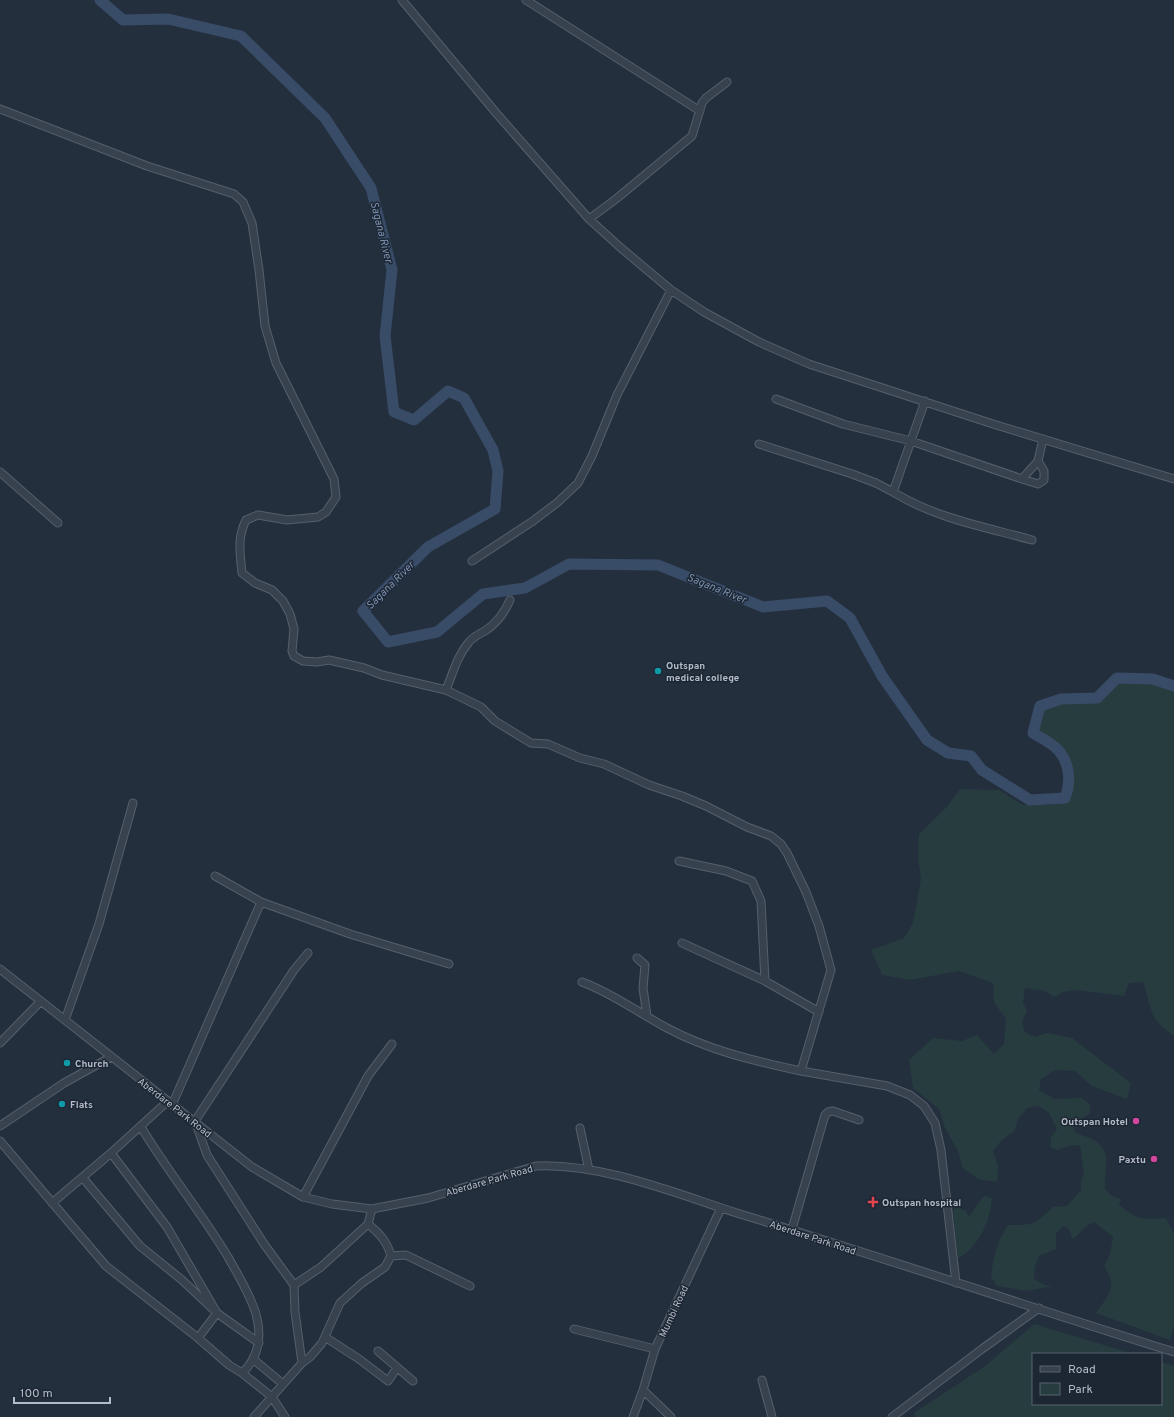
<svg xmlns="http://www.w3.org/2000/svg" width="1174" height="1417" viewBox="0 0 1174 1417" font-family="Overpass,sans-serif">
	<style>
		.green { fill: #263c3f }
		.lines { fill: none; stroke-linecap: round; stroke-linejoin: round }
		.river { stroke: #394c67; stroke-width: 11 }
		.minor-casing { stroke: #565f6c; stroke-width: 9 }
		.minor { stroke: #38414e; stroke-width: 7 }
		.culture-dot { fill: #0f9aa8; stroke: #1d2633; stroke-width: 1.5 }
		.hotel-dot { fill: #d1479c; stroke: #1d2633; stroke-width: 1.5 }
		.health-dot { fill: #e0444e; stroke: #1d2633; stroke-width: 1.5 }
		.labels { text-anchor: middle; stroke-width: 3; stroke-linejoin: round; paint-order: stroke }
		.poi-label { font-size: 10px; font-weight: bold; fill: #b4bcc9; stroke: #1d2633; text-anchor: start }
		.street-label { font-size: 10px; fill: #b4bcc9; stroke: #1d2633 }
		.water-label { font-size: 11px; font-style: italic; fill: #7c92b1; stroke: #1d2633 }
	</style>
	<rect width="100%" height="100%" fill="#242f3e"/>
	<path class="green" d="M1117,678L1153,679L1174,686V1036C1148,1019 1152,1008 1143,982L1129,983L1124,996L1077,990L1063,992L1054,997L1045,991L1025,988L1023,1003L1027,1011L1022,1022L1025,1032L1035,1037L1047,1033L1072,1038L1131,1083L1127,1099L1092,1086L1075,1071L1055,1070L1041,1079L1039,1090L1055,1099L1082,1098L1090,1104V1113L1074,1124V1131C1081,1136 1087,1136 1094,1140C1113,1152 1104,1170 1105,1189L1112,1196L1121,1199L1119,1205C1137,1220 1144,1220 1166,1218L1174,1233V1325L1170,1340L1096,1313C1109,1294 1118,1287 1104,1266L1110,1254L1113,1237L1094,1222C1084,1226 1081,1233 1073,1239L1068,1228L1064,1226L1056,1233V1249L1039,1256L1035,1267L1034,1279L1044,1285L1053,1286L1026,1291L997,1286L991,1277C993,1257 997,1242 1008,1225C1034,1225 1034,1225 1053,1207L1067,1206L1081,1190V1180L1084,1175L1080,1145L1069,1146L1058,1150L1050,1147L1051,1137L1057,1129L1049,1113L1039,1106L1027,1108L1019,1118L1014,1131L1001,1141L993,1151L998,1165L997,1182L978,1179L963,1168L957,1149L945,1128L939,1109L913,1088L909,1060L933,1038L962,1041L977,1035L994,1054L1004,1044L1006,1019L994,1002L993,983L959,971L910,980L882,975L871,950L904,938L913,923L921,879L918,857L919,834L947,807L960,789L999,790L1023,805H1051L1065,798C1071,783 1070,764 1059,751C1053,744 1041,738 1033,733L1040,706L1061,699L1097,698Z
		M985,1196L992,1198C991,1219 978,1249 958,1258L953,1209L959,1208L966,1211L969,1217C975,1210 976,1202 985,1196Z
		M1034,1324L1134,1354H1033V1404H1161V1362L1174,1366V1417H916L914,1413L985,1366Z"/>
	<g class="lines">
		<path class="river" d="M100,0L123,20L168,19L241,36L325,118L371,188L392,270L385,336L394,412L414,420L448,391L464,398L493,450L498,471L495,509L428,547L363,611L388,642L437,632L483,594L525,588L569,564L658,565L763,607L827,601L850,618L882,676L927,740L948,753L971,756L982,770L1030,800L1065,798C1071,783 1070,764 1059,751C1053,744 1041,738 1033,733L1040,706L1061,699L1097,698L1117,678L1153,679L1174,686"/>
		<defs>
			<path id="minor" d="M402,0L497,114L589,219L621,248L671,290L704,312L759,342L809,364L993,424L1174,479
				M526,0L700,111
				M0,109L147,166L234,194L243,202L252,223L259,270L265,326L276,363L334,479L336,497L326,512L318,517L287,520L258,515L246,520C237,538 240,553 242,573L255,583L272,590L283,601L290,614L294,629L292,651L294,656L303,661L317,662L329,660L364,668L382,675L446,690L481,707L495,721L531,743L548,744L580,758L604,764L649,785L682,796L706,806L747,827L771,836L781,844L787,853L806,892L819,926L831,970L801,1071L887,1086L910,1095L924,1106L935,1123L941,1150L956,1283
				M589,219L616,199L692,136L702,103L706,98L727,82
				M776,399L843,424L911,441L1022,479L1038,461L1043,439
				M925,401L893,492C935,518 985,527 1032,540
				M759,444L852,474L876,483L893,492
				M0,472L58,523
				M1022,479L1038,484L1044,480V471L1038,461
				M472,561L533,521L558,502L578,483L592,456L617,395L671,290
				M446,690C453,673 457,656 469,642C473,637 479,634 485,631C497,623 504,614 510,600
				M679,861L726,871L752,881L761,901L765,981
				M215,876L261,902L350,934L449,964
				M682,943L765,981L819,1012
				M637,958L645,965L643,988L647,1016
				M0,969L252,1167L303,1197L332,1204L372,1209L428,1198L536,1166C603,1163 677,1194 740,1214C885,1258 1029,1307 1174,1352
				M582,982C612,993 639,1013 667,1028C710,1051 755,1061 801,1071
				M65,1020L99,924L133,803
				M0,1043L41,1001
				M172,1105L261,902
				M0,1126L64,1083L111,1057
				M141,1127C168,1172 201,1212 228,1257C238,1275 250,1294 256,1314C262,1335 259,1358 242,1373
				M580,1128L589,1170
				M0,1141L106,1266L198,1338L229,1365L242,1373L272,1397L285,1417
				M111,1153L167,1227L217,1313L198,1338
				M83,1178L140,1246L182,1280L217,1313L259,1343
				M303,1197L368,1076L392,1044
				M52,1203L111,1153L168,1101
				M792,1229L825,1115L828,1112L833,1111L859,1120
				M391,1256L406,1255L470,1286
				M294,1285L264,1244L207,1155L195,1121L294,970L308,953
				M574,1329L655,1349
				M325,1337L359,1359L388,1381L397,1368
				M378,1351L413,1381
				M253,1359L283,1384
				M302,1363L310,1357L322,1343L340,1303L362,1283L385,1267L391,1256C387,1241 379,1233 368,1224
				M762,1380L772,1417
				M643,1390L671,1417
				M254,1417L302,1363L295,1312L294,1285L321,1267L368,1224L372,1209
				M633,1417L643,1390L655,1349L721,1208
				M892,1417L982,1349L1039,1308"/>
		</defs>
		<use href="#minor" class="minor-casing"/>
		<use href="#minor" class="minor"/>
	</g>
	<g class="culture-dot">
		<circle cx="658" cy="671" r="4"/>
		<circle cx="67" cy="1063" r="4"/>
		<circle cx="62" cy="1104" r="4"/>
	</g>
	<g class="hotel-dot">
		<circle cx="1136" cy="1121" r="4"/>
		<circle cx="1154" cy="1159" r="4"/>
	</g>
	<path class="health-dot" d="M871 1196h4v4h4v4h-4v4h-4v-4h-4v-4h4z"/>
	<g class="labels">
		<g class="poi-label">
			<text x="666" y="669">Outspan<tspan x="666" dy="12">medical college</tspan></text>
			<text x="75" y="1067">Church</text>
			<text x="70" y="1108">Flats</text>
			<text x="1128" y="1125" text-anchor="end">Outspan Hotel</text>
			<text x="1146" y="1163" text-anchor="end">Paxtu</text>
			<text x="882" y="1206">Outspan hospital</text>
		</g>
		<g class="street-label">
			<text transform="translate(175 1107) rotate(38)" y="4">Aberdare Park Road</text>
			<text transform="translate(489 1180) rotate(-16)" y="4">Aberdare Park Road</text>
			<text transform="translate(813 1237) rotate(18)" y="4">Aberdare Park Road</text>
			<text transform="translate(673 1311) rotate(-65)" y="4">Mumbi Road</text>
		</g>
		<g class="water-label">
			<text transform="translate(382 232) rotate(76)" y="4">Sagana River</text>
			<text transform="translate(390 585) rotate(-45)" y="4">Sagana River</text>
			<text transform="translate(717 588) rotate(22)" y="4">Sagana River</text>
		</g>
	</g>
	<rect x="1032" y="1353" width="130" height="52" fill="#1d2633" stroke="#59626f"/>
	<rect x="1040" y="1366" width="20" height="6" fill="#38414e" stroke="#59626f"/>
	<text x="1068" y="1373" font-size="12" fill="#b4bcc9">Road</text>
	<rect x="1040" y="1383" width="20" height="12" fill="#263c3f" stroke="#59626f"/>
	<text x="1068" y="1393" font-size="12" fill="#b4bcc9">Park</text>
	<path d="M14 1397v6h96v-6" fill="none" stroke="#b4bcc9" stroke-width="2"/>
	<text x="20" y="1397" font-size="12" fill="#b4bcc9" stroke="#1d2633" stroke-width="3" paint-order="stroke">100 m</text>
</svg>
